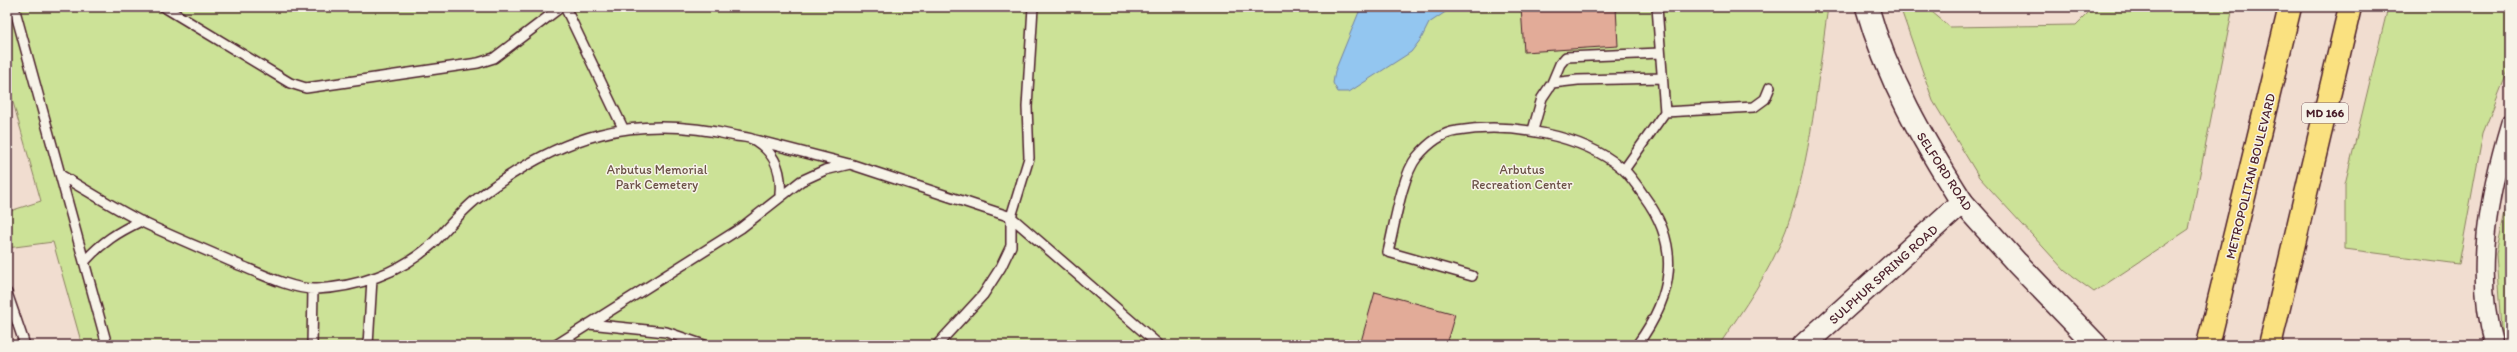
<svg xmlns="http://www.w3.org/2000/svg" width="2517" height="352" viewBox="0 0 2517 352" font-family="Itim,sans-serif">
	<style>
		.green { fill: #cce297; stroke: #8b8061 }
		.water { fill: #93c6f0; stroke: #7683a1 }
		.building { fill: #e2ab98; stroke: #4a1f2b }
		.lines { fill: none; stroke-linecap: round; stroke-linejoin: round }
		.service-casing { stroke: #4a1f2b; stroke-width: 12 }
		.minor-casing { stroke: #4a1f2b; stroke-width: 20 }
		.tertiary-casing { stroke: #4a1f2b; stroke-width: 25 }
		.secondary-casing { stroke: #4a1f2b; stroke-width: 25 }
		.motorway-casing { stroke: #4a1f2b; stroke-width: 25 }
		.service { stroke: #f7f3e8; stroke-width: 9 }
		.minor { stroke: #f7f3e8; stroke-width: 17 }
		.tertiary { stroke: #f7f3e8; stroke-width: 22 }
		.secondary { stroke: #f7f3e8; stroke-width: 22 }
		.motorway { stroke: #fae180; stroke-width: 22 }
		.labels { text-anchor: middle; stroke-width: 3; stroke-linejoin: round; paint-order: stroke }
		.shield { fill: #f7f3e8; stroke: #7e5f64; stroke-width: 1 }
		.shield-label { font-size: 12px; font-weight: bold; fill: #4a1f2b }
		.park-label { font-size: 13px; fill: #6a5046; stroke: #f7f3e8 }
		.street-label { font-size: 13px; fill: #4a1f2b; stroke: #f7f3e8 }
	</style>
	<rect width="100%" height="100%" fill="#f1ddd0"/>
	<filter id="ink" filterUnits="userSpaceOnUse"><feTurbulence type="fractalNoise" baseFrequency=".025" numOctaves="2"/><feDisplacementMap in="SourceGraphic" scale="8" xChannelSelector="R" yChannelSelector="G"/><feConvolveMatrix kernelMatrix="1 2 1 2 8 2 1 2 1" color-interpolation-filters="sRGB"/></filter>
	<g filter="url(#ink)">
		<path class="green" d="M7,7H1828C1817,82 1812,158 1786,230C1770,272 1744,308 1719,345H82L53,242L7,248V212L41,201L7,81Z
			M1900,7H1926L1950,27L2076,25L2094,7H2233L2189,229L2094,292L2065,271L1979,177L1933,101Z
			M2388,7H2510V66L2483,133L2459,264L2345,249V184Z
			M2510,189V345H2507L2501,330L2496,254Z"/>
		<path class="water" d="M1361,7H1453L1429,23L1421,39L1411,52L1349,92H1338L1333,83L1335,71Z"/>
		<path class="building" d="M1521,7H1616L1618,46L1524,52Z
			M1375,292L1455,314L1446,345H1360Z"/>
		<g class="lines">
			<defs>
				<path id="service" d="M14,7L107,345
					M164,7L290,83L306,88L478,63L494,58L561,7
					M565,7L623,128
					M1657,7L1665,112
					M1552,83L1560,64L1566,57L1660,53
					M1533,130L1542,98L1552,83L1578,80L1662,78
					M755,140L849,164
					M1624,170L1665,112L1754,107L1765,99L1770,87
					M62,176C88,191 114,208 142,222C173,237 206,250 237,264C259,273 293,290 316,289C357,287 400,273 431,245C447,229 461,211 478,198C561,134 634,113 736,136C742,137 751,137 756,141C776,154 782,172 780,194
					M85,261C102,242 118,232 141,221
					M1472,276L1388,252C1394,228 1402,175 1417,157C1427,145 1441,133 1457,131C1509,122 1582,134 1623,169C1631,176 1638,187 1644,196C1682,247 1673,296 1637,345
					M7,293L25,345
					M589,324L666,332L704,345
					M312,345L313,289
					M368,345L372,279
					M556,345L741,228L801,181L825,170L850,164L1011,217L1159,345
					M937,345L983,295L1001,267L1011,246V217L1029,158L1027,107L1033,7"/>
				<path id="minor" d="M2494,345C2473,272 2489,193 2510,123"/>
				<path id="tertiary" d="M1867,7C1887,78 1923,140 1962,202"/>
				<path id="secondary" d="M1804,345L1962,202L2017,263L2096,345"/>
				<path id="motorway" d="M2208,345L2290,7
					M2270,345L2350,7"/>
			</defs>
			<use href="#service" class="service-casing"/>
			<use href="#minor" class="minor-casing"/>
			<use href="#tertiary" class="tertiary-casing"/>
			<use href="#secondary" class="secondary-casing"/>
			<use href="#motorway" class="motorway-casing"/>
			<use href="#service" class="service"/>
			<use href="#minor" class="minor"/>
			<use href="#tertiary" class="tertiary"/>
			<use href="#secondary" class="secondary"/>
			<use href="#motorway" class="motorway"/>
		</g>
	</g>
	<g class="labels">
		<rect class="shield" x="2302" y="103" width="46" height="20" rx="3"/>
		<g class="shield-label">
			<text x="2325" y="117">MD 166</text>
		</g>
		<g class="park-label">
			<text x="657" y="174">Arbutus Memorial<tspan x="657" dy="15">Park Cemetery</tspan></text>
			<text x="1522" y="174">Arbutus<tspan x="1522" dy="15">Recreation Center</tspan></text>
		</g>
		<g class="street-label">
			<text transform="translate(1945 171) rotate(57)" y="5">SELFORD ROAD</text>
			<text transform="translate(2250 176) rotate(-76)" y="5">METROPOLITAN BOULEVARD</text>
			<text transform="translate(1883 274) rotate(-42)" y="5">SULPHUR SPRING ROAD</text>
		</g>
	</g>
	<rect width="2517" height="352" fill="none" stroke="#f7f3e8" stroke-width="24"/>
	<rect x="12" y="12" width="2493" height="328" fill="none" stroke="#4a1f2b" stroke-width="1.5" filter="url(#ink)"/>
</svg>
